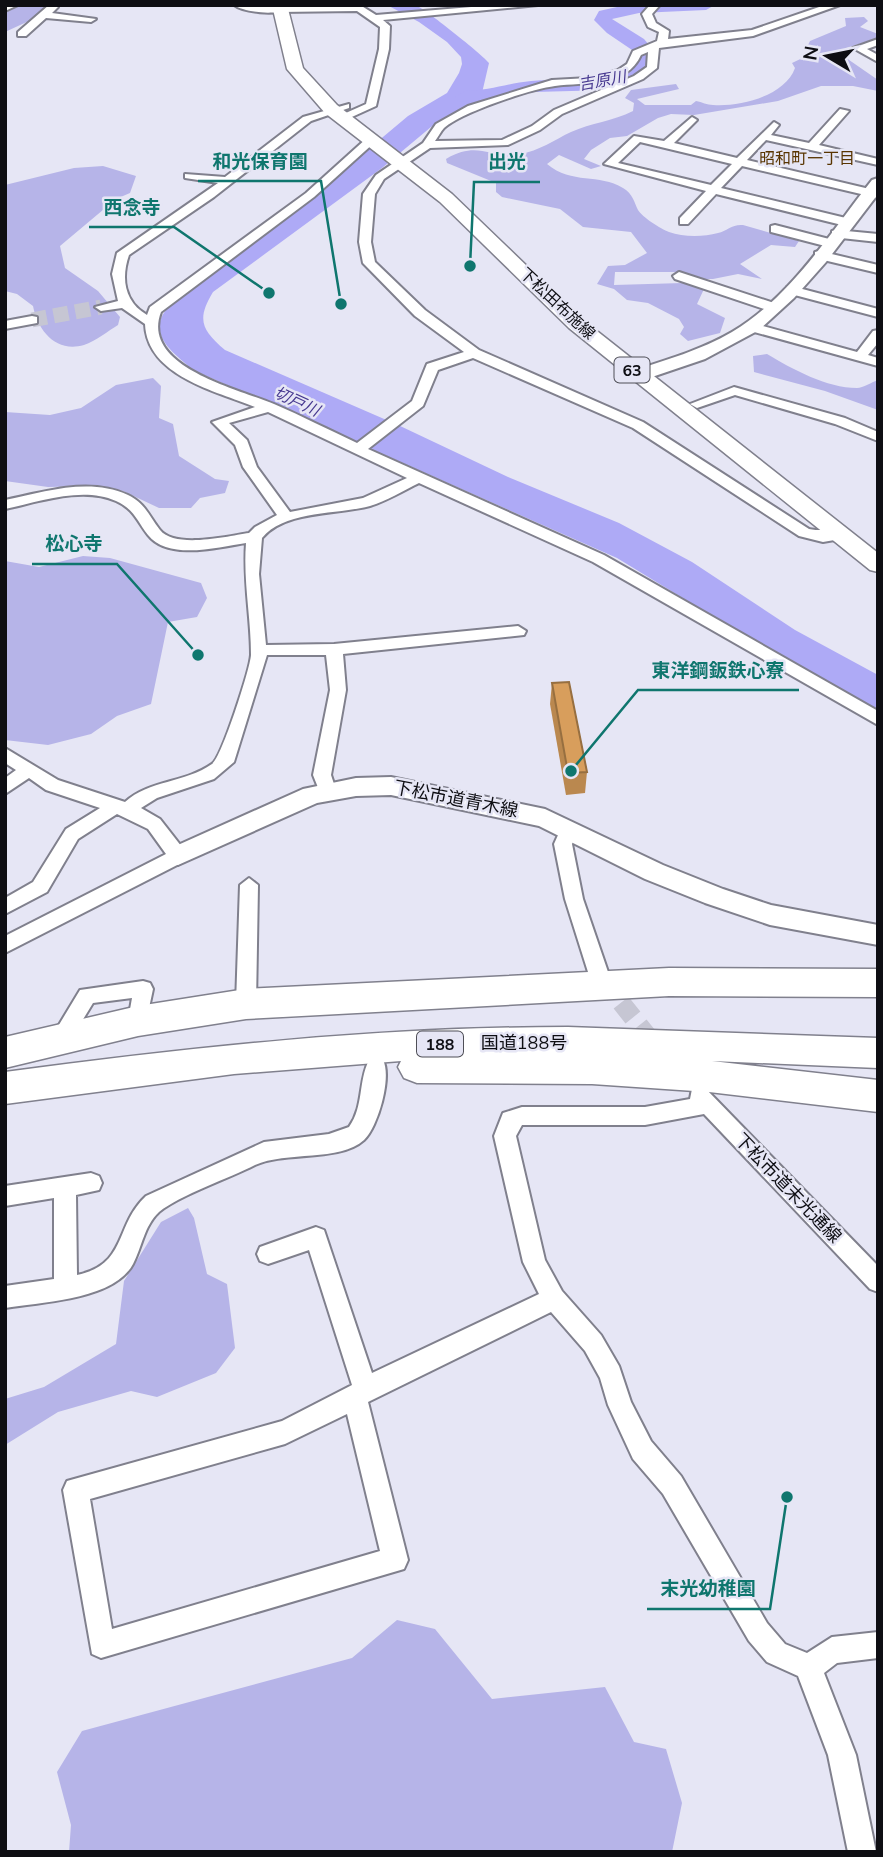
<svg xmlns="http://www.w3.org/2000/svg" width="883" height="1857" viewBox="0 0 883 1857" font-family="'Nunito Sans','Noto Sans JP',sans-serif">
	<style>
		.green { fill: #b6b4e8 }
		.water { fill: #aeaaf6 }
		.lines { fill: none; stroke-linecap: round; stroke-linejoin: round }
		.river { fill: #aeaaf6; fill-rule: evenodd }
		.street-tunnel-far1 { stroke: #c6c6d3; stroke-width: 15; stroke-dasharray: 15 7; stroke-linecap: butt }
		.street-tunnel { stroke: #c6c6d3; stroke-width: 19; stroke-dasharray: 19 10; stroke-linecap: butt }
		.street-casing { stroke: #80808d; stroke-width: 4 }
		.secondary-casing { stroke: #80808d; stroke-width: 4 }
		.primary-casing { stroke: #80808d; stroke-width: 3 }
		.highway-casing { stroke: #80808d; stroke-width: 3 }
		.street { fill: #fff; fill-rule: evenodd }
		.secondary { fill: #fff; fill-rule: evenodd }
		.primary { fill: #fff; fill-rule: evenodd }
		.highway { fill: #fff; fill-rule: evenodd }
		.wall { fill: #ba884f }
		.building { fill: #d89e5c; stroke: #976f40; stroke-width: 2 }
		.labels { text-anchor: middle; stroke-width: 5; stroke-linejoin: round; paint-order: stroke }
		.far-water-label { font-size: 16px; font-style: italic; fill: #473990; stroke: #e6e6f5 }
		.far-neighbourhood-label { font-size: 16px; fill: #583400; stroke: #e6e6f5 }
		.far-street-label { font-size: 16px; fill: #0e0e13; stroke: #e6e6f5 }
		.shield { fill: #e6e6f5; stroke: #4f4f57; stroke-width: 2 }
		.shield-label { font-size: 16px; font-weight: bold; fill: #0e0e13 }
		.street-label { font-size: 18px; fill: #0e0e13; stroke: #e6e6f5 }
		.leader { fill: none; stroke: #0f766e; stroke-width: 2.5 }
		.callout-dot { fill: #0f766e; stroke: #e6e6f5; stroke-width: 2.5 }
		.callout-label { font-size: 19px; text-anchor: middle; font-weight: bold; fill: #0f766e; stroke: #e6e6f5; stroke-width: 5; stroke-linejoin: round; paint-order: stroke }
	</style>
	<rect width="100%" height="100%" fill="#e6e6f5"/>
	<path class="green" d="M23,5H46L31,20L5,32V11Z
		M864,17L868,21L860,27L878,34V38L846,48L839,53L878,80V91L853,86H821L778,101L694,115L671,114L658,118L627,136L610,138L591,150L584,159L601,166L591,169L559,155L547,164C572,185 599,173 623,188C633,194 634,202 638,210C642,217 661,229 669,232C683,237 703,237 718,233C727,231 732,224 743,225L799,241L795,247L771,245L740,264L762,279L738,274L713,279H695L680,272H615L614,285L683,283L704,289L697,304L725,318L720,333L688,341L680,334L684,327L679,319L648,303L627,300L614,289L597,284L608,266L625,265L647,253L631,232L583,227L560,209L502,197L496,192V183L447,163L446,159C479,140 488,159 520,154C539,151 554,140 571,132C591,123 613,121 633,111L634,103L625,98L631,90L676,84L679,89L637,99L645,105H691L696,101C702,102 707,105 713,105C740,107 785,96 795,68L792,63L815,52L807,47L810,41L846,26L845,18Z
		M103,166L136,176L130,193L116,199L60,246L65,268L98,291L120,317L118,325C108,331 96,341 84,345C56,353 38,331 33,306L17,294L5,291V185L74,168Z
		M767,354C792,369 827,388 857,388C863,388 872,382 878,380V410L825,391L754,372L753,356Z
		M153,378L161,386L159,418L173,424L179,456L215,479L229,481L225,493L200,498L191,508H159L123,491L91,486L48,487L5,481V412L50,415L81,408L116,385Z
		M83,556L110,558L201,583L207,598L197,617L168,622L151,704L117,716L91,734L48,745L5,740V561L39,567Z
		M188,1208L194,1218L207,1274L227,1284L235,1348L216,1373L157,1397L131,1391L58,1412L5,1445V1399L44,1387L116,1344L124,1281L161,1222Z
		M397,1620L435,1629L492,1699L605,1687L634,1742L666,1749L682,1803L672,1852H69L71,1825L57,1772L82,1731L352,1658Z"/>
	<path class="water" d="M387,5C396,5 406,4 415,5C423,7 484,56 489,63L482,93L477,101L431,127L382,168L213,292C196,320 202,330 225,350L398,425L508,477L619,523L692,562L795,630L878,675V712L809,675L617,558L193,370C167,348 143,330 174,301L277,226L408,116L447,93L459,73L462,64L461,57L447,42L419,22Z"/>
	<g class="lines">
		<path class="river" d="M626,5H715L706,10L639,13L612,19L644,39L656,53L654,68L630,84L609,90L534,92L483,102L458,101L455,97L465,91C488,91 509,83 531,81C568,77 607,89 638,62V54L607,33L594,20L599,11Z"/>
		<path class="street-tunnel-far1" d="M32,320L101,307"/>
		<path class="street-tunnel" d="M603,980L658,1049"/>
		<defs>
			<path id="street" d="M5,5H18L5,11Z
				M49,5L58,7L52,13L96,19L91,22L46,18L26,36H18V32Z
				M360,5L376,15L495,5H538L383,20L390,26L389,49L376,106L343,121L338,118L339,116L366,104L379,49L380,27L357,11L279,12L274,9L279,6Z
				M650,5H660L652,14L656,23L669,31L668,39L752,30L825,5H840L753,36L659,48L657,68L643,79L562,114L540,130L508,145L430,148L384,179L375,194L371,242L375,262L425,310L479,350L643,422L809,529C821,532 840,527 849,535L846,538L823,542L799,536L633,428L473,358L438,370L423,406L368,449L604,555L878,711V725L593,562L419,483C403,491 386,501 370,506C337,515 285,510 262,538L259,574L266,645L334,644L518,626L526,631L524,635L343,654L346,690L331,775L336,790L327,796L321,795L313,775L330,690L326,655H267L234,762L214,779L157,798L141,808L160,819L185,851L187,856L185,861L5,953V936L166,854L148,829L117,814L78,839L47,892L5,914V898L33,882L66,829L100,808L46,790L29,778L5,794V778L16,770L5,763V748L58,780L125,802C149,780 185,783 212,764C222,757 250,669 251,655C251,617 243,581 246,543C219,547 168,561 148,535C137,521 134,509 116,501C82,486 39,502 5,509V500C44,492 89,477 128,495C145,503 149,516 160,530C175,549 228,536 249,533L255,527L277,515L243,467L235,445L212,422L255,407C216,391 147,376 145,324L122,308L101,311L95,307L118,301L112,274L117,253L218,183L185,178V174L225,177L303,117L349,104V108L311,121L214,197L129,255C121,278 124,302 147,315L150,307L306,193L367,138H375V142L314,197L161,312C140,367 239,389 274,404C302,416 329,430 357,443L412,401L427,364L464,352L415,316L363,263L359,242L363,194L376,175L423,143L436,124L468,106L552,80L589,78L618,70L627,64L633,51L657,41L659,32L648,27L642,14ZM648,52L647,67L634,76L554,110L532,126L502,140L435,141C438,137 441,131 444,128C462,112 531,89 555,86C585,82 627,87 641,55ZM268,412L407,478L363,498L290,512L257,467L247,440L229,423Z
				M878,39V45L867,49L878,55V62L853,48Z
				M840,109L849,111L819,145L878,159V165L766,140L747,160L878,191V198L742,166L721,188L850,219V225L846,226L716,194L688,224H680V218L706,191L604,164L634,136L664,141L692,117L697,120L674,143L737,158L774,122L779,125L771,135L809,143ZM640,142L732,164L711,185L618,163Z
				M775,225L833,240L835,243L829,247L771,232V226Z
				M836,230L878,234V242L832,237V231Z
				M819,251L878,265V273L815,258V252Z
				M679,272L780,305L781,308L770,311L675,279L673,276Z
				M791,286L878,309V317L787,293V287Z
				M32,316L37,317V323L5,329V321Z
				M752,323L857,352L873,331L878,330V343L868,355L878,358V366L747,330V324Z
				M734,387L845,418L878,432V441L835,424L735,395L697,408L690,404Z
				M569,822L578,829L572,844L583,899L608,972L605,978H591L588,972L565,899L554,844L563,824Z
				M249,878L258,885L256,1004L253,1010H239L236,1004L240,885Z
				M143,981L150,983L153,989L145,1027L138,1029L131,1027L128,1021L132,998L93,1003L68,1044L61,1046L54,1044L51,1038L80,990Z
				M376,1057L383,1060C392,1077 378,1127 364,1140C340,1162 286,1151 255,1165C230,1178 180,1195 159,1212C144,1226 142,1247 133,1264C114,1300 41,1302 5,1308V1286L54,1279V1198L5,1206V1186L91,1173L99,1176L102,1183L99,1190L76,1195L77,1275C128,1264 114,1226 146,1196L264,1142L329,1134L349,1127C364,1106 358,1082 369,1060Z
				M699,1086L706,1089L878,1266V1292L870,1289L704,1114L645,1125H522L516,1136L545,1260L562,1291L601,1335L619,1366L631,1402L651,1441L681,1476L767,1623L785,1644L807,1653L832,1637L878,1632V1658L837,1663L824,1673L856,1755L876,1852H848L828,1755L798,1676L767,1662L749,1641L663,1494L633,1459L608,1405L600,1378L585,1351L551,1312L368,1402L408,1560L404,1569L101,1658L92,1654L63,1490L67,1481L282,1421L352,1385L309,1250L268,1264L260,1261L257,1254L260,1247L316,1227L324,1230L372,1373L539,1294L523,1262L494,1136L503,1113L522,1107H645L690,1099L692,1089ZM347,1414L380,1551L112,1629L90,1499L285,1444Z"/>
			<path id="secondary" d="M234,5H280L286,9C276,16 243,12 234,5Z
				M878,178V194L826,262L794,298L759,330L705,359L646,379H632L630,375L632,371C666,360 701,350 732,332C791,297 830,233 872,180Z
				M391,777L545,809L663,865L723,889L771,905L878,925V945L770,925L705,903L645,879L539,826L391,795L356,796L317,803L178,865L169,863L165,856L169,849L303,789L356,778Z"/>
			<path id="primary" d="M272,5H287L303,68L337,105L452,194L583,320L878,553V572L870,570L569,328L440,202L325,113L287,69Z"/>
			<path id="highway" d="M669,968L878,969V997L669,996L246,1019L138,1036L5,1068V1037L138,1006L246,989Z
				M568,1027L878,1038V1068L712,1061L878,1080V1112L709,1092L592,1084L417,1083L404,1078L398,1067L401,1061L234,1074L5,1104V1072C193,1047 378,1027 568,1027Z"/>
		</defs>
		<use href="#street" class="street-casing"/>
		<use href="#secondary" class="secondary-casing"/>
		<use href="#primary" class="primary-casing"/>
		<use href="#highway" class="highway-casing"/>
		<use href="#street" class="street"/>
		<use href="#secondary" class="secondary"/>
		<use href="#primary" class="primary"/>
		<use href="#highway" class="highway"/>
	</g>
	<path class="wall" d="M552,683L587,772L585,793L566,795L550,704Z"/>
	<path class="building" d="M569,682L587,772L568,773L552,683Z"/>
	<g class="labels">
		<g class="far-water-label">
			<text transform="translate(602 80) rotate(-10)" y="6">吉原川</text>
			<text transform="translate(297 401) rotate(25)" y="6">切戸川</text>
		</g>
		<g class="far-neighbourhood-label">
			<text x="807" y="164">昭和町一丁目</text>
		</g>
		<g class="far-street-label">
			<text transform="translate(558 303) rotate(43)" y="6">下松田布施線</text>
		</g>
		<g class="shield">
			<rect x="614.5" y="357.5" width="35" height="25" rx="5"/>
			<rect x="417" y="1031.5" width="46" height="25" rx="5"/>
		</g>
		<g class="shield-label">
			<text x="632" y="376">63</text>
			<text x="440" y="1050">188</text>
		</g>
		<g class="street-label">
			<text transform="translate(456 799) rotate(11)" y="6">下松市道青木線</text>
			<text x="524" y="1049">国道188号</text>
			<text transform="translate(788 1188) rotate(46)" y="6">下松市道末光通線</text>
		</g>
	</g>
	<path class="leader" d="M341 304L321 181H198M470 266L474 182H540M269 293L174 227H89M198 655L117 564H32M571 771L638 690H799M787 1497L770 1609H647"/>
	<g class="callout-dot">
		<circle cx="341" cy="304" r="7"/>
		<circle cx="470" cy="266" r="7"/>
		<circle cx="269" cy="293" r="7"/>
		<circle cx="198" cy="655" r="7"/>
		<circle cx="571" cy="771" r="7"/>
		<circle cx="787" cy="1497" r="7"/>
	</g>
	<g class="callout-label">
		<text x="260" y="168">和光保育園</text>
		<text x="507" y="168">出光</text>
		<text x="132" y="214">西念寺</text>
		<text x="74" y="550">松心寺</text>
		<text x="718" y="677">東洋鋼鈑鉄心寮</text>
		<text x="708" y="1595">末光幼稚園</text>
	</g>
	<rect width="883" height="1857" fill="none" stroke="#0e0e13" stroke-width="14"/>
	<g transform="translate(827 56) rotate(280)" stroke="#e6e6f5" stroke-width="5" paint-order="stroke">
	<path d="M0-5L12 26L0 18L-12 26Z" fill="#0e0e13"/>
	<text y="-10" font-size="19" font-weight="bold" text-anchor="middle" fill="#0e0e13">N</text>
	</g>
</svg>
